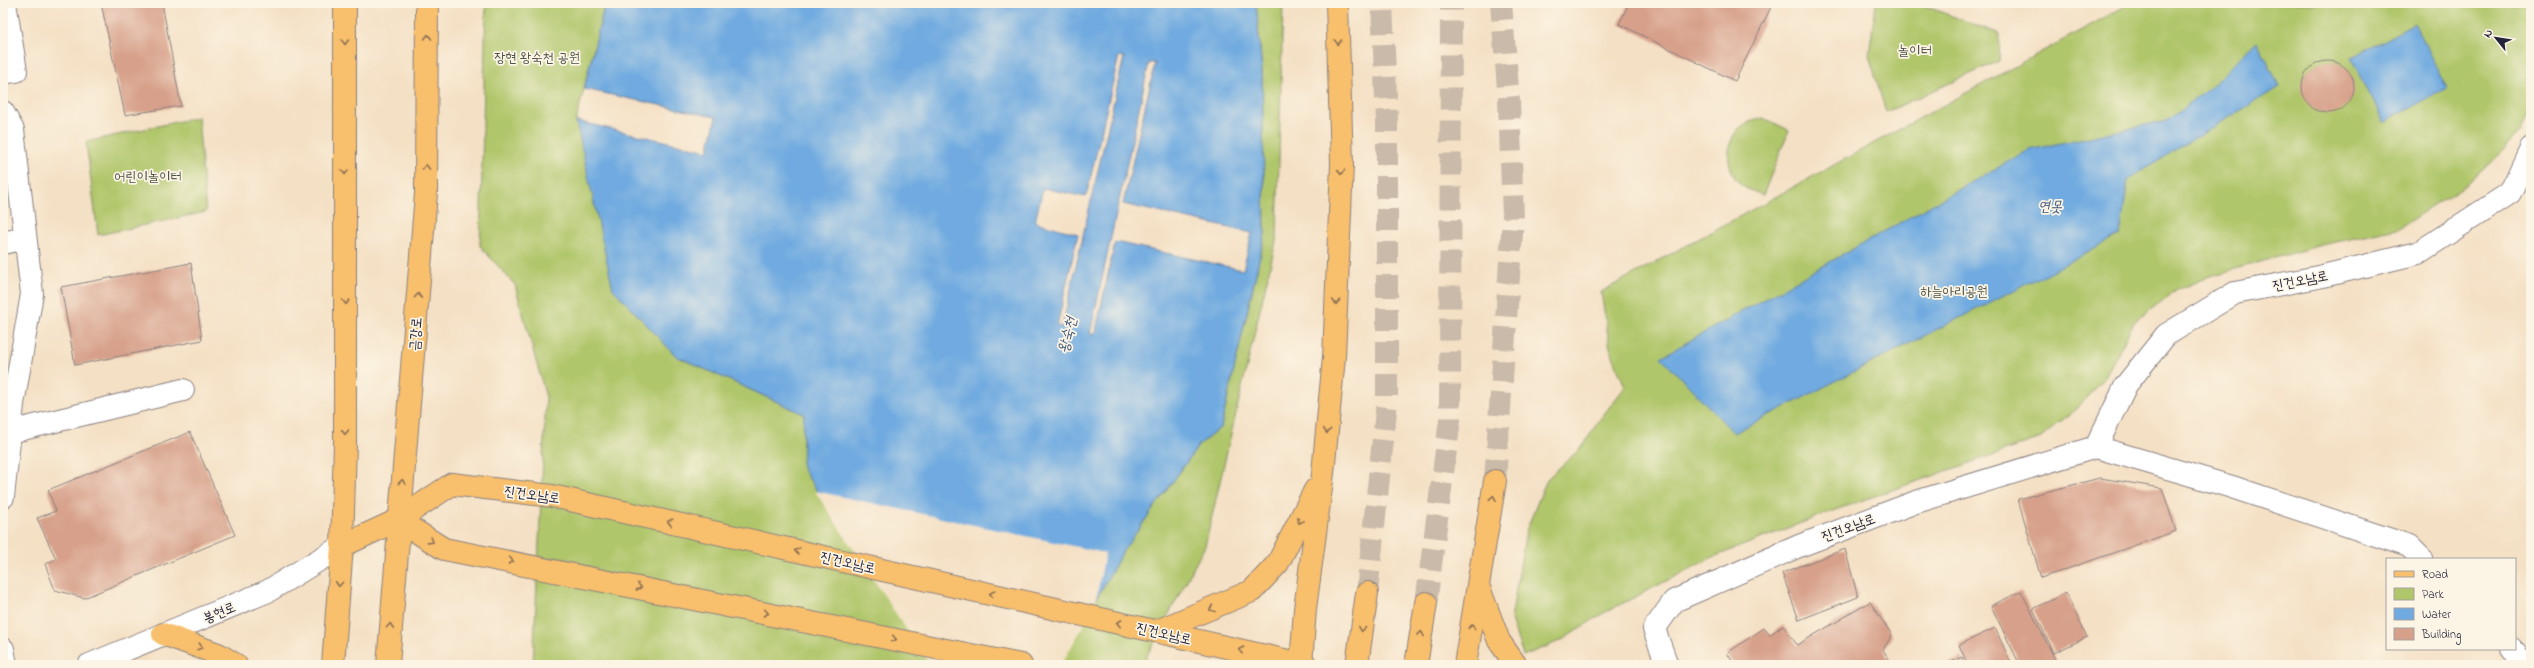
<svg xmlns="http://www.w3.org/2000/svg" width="2534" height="668" viewBox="0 0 2534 668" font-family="'Indie Flower','Poor Story',sans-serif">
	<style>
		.green { fill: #b0c66b; stroke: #697453 }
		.water { fill: #70aae0; stroke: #49668e; fill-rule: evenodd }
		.pier { fill: #f4e0c4 }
		.building { fill: #d7a08a }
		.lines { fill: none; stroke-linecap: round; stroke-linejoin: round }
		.highway-tunnel { stroke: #cabaa9; stroke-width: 22; stroke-dasharray: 22 11; stroke-linecap: butt }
		.minor-casing { stroke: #8b8180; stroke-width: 24 }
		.major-casing { stroke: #8b8180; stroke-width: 24 }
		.highway-casing { stroke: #8b8180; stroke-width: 24 }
		.minor { stroke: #fff; stroke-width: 22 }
		.major { stroke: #f8bf6c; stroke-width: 22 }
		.highway { stroke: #f8bf6c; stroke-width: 22 }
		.oneway { stroke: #8d7054 }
		.labels { text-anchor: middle; stroke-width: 3.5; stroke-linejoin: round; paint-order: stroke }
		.park-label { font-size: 14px; fill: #4d5349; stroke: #fcf5e5 }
		.street-label { font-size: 14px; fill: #22223b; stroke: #fcf5e5 }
		.water-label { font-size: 15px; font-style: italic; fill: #41587d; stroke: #fcf5e5 }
	</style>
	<rect width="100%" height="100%" fill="#fcf5e5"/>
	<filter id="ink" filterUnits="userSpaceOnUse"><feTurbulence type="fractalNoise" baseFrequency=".025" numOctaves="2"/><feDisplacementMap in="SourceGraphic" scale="8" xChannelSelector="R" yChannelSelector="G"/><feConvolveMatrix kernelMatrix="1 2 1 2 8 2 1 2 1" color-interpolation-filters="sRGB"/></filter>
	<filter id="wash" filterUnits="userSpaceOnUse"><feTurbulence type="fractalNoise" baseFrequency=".012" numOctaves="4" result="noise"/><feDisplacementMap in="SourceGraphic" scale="16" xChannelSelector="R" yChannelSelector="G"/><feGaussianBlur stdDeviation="0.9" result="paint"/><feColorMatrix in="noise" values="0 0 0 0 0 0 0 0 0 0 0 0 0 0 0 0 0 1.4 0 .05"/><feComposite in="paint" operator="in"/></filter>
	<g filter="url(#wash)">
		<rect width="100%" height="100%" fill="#f4e0c4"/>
		<path class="green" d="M486,3H605L576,121L588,170L676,356L804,414L802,468L932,665H533L546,397L515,285L480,246Z
			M1256,3H1283L1277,237L1205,546L1142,665H1059L1123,551L1199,445L1221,427L1265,234L1262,72Z
			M1876,3H1917L2000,34L1999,61L1886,112L1869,55Z
			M2131,3H2531V107L2520,133L2467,184L2397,229L2321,245L2210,276L2177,290L2134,322L2106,375L2079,406L2041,438L1835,510L1711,558L1602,614L1562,640L1523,656L1511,619L1526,531L1547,479L1582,447L1600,419L1625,387L1610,348L1601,292Z
			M198,117L206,212L98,235L86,142Z
			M1763,118L1789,130L1763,195C1756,192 1744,189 1739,183C1724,166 1725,136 1745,124C1750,121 1758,120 1763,118Z"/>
		<path class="water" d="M605,3H1256L1262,72L1265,234L1221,427L1199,445L1123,551L1059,665H932L802,468L804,414L676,356L613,289L576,121L708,151L716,117L584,89ZM1119,56L1124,57L1062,327L1057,326L1078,234L1035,222L1043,188L1086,197ZM1149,63H1155L1123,204L1252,233L1243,270L1115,242L1095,334H1090Z
			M2414,24L2447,88L2384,122L2351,58Z
			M2257,41L2279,87L2128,179L2120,236L1734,433L1661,357L2029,150L2168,120L2203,93Z"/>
		<path class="pier" d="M815,491L1105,553L1095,605L1061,665H930Z"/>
		<g id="blocks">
			<path class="building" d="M101,3H162L181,106L125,115Z
				M1629,3H1773L1735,81L1619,24Z
				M2302 87a26 26 0 1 1 52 0a26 26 0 1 1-52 0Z
				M191,263L202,340L75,365L61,287Z
				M190,432L235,535L84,598L55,590L45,564L56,559L37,518L56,511L48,490Z
				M2100,478L2162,488L2176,531L2041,578L2018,499Z
				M1845,549L1858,597L1799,620L1782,573Z
				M2021,591L2058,665H2020L1991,606Z
				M2066,593L2087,637L2054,653L2033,609Z
				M1870,602L1892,635L1883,650L1893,665H1735L1727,653L1764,628L1770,635L1783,625L1797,645Z
				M1995,628L2012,665H1968L1959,645Z
				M1962,657L1965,665H1945Z"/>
		</g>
	</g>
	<g filter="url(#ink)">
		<use href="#blocks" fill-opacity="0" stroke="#8b8180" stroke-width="1"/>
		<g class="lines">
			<path class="highway-tunnel" d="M1495,481L1513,218L1509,100L1501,3
				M1367,593L1387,401V121L1382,3
				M1426,603L1450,420L1451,3"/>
			<defs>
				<path id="minor" d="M3,73L16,71L5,3
					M3,112L13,130L32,294L13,404L3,497
					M3,243L25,238
					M10,432L183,390
					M2096,447L2232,487L2409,546L2422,559
					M3,649L6,665
					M2512,649L2527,665
					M89,665L268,591L342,546
					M1667,665L1654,629L1674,601L1799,546L1916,502L2096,447L2126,385L2166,335L2235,293L2323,276L2418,253L2510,193L2531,148"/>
				<path id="major" d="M398,520L444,549L1021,665
					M342,546L398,520L452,484L552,496L1306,665
					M163,634L218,654L236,665
					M333,665L342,546L345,443V3
					M388,665L426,193L427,3"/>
				<path id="highway" d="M1479,588L1499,641L1516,665
					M1157,631L1252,591L1278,563L1315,490
					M1301,665L1305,609L1323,473L1334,357L1342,164L1337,3
					M1357,665L1367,593
					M1416,665L1426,603
					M1465,665L1495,481"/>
			</defs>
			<use href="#minor" class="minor-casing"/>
			<use href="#major" class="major-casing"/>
			<use href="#highway" class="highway-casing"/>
			<use href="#minor" class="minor"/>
			<use href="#major" class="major"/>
			<use href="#highway" class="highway"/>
		</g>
		<defs><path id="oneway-chevron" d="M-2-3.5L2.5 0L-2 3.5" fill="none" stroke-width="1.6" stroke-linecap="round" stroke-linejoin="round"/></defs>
		<g class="oneway">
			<use href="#oneway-chevron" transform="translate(428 37) rotate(-89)"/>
			<use href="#oneway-chevron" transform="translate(345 42) rotate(90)"/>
			<use href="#oneway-chevron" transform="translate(1338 42) rotate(89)"/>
			<use href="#oneway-chevron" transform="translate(426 167) rotate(-89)"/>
			<use href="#oneway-chevron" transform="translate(345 172) rotate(90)"/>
			<use href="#oneway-chevron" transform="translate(1341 172) rotate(92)"/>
			<use href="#oneway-chevron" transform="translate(418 296) rotate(-86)"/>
			<use href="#oneway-chevron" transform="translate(346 302) rotate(90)"/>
			<use href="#oneway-chevron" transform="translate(1336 302) rotate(92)"/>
			<use href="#oneway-chevron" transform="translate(1327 431) rotate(95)"/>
			<use href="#oneway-chevron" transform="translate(345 432) rotate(90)"/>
			<use href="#oneway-chevron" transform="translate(402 482) rotate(-84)"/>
			<use href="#oneway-chevron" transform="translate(1493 498) rotate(-81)"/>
			<use href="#oneway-chevron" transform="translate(1300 521) rotate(117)"/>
			<use href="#oneway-chevron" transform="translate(670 522) rotate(-167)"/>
			<use href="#oneway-chevron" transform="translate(431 541) rotate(32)"/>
			<use href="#oneway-chevron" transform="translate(797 551) rotate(-167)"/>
			<use href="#oneway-chevron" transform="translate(511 561) rotate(11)"/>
			<use href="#oneway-chevron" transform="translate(339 584) rotate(95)"/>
			<use href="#oneway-chevron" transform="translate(639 587) rotate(11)"/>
			<use href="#oneway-chevron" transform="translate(992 594) rotate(-167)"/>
			<use href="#oneway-chevron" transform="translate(1212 609) rotate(157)"/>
			<use href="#oneway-chevron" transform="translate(766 613) rotate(11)"/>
			<use href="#oneway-chevron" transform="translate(1119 623) rotate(-167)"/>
			<use href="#oneway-chevron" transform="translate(390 626) rotate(-86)"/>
			<use href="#oneway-chevron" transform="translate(1472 627) rotate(-79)"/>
			<use href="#oneway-chevron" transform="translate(1362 629) rotate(98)"/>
			<use href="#oneway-chevron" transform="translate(1421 634) rotate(-81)"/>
			<use href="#oneway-chevron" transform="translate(894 639) rotate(11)"/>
			<use href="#oneway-chevron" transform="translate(200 647) rotate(19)"/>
			<use href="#oneway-chevron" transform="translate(1241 650) rotate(-167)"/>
		</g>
	</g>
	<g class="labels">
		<g class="park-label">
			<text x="1915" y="55">놀이터</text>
			<text x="537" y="62">장현 왕숙천 공원</text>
			<text x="148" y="181">어린이놀이터</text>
			<text x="1954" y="296">하늘아리공원</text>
		</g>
		<g class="street-label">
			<text transform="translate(2300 280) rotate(-11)" y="5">진건오남로</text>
			<text transform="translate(415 334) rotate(-86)" y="5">금강로</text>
			<text transform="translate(532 494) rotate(8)" y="5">진건오남로</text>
			<text transform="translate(1848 527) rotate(-20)" y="5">진건오남로</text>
			<text transform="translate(848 562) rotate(13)" y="5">진건오남로</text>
			<text transform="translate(219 612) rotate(-22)" y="5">봉현로</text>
			<text transform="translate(1164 633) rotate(13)" y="5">진건오남로</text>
		</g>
		<g class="water-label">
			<text x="2050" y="211">연못</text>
			<text transform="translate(1067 335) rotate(-76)" y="5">왕숙천</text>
		</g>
	</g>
	<rect width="2534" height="668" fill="none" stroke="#fcf5e5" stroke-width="16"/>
	<rect x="2386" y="558" width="130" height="92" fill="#fcf5e5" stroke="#a5a1a1"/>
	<rect x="2394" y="571" width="20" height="6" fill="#f8bf6c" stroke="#a5a1a1"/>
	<text x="2422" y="578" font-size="12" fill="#22223b">Road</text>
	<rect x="2394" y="588" width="20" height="12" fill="#b0c66b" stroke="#a5a1a1"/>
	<text x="2422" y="598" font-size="12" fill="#22223b">Park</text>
	<rect x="2394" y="608" width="20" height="12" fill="#70aae0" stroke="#a5a1a1"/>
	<text x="2422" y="618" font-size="12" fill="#22223b">Water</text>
	<rect x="2394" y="628" width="20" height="12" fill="#d7a08a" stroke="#a5a1a1"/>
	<text x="2422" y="638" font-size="12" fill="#22223b">Building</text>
	<g transform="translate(2496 38) rotate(300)" stroke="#fcf5e5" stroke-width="3" paint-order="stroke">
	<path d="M0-3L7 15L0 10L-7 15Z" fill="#22223b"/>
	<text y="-6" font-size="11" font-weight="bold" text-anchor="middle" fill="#22223b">N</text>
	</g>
</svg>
